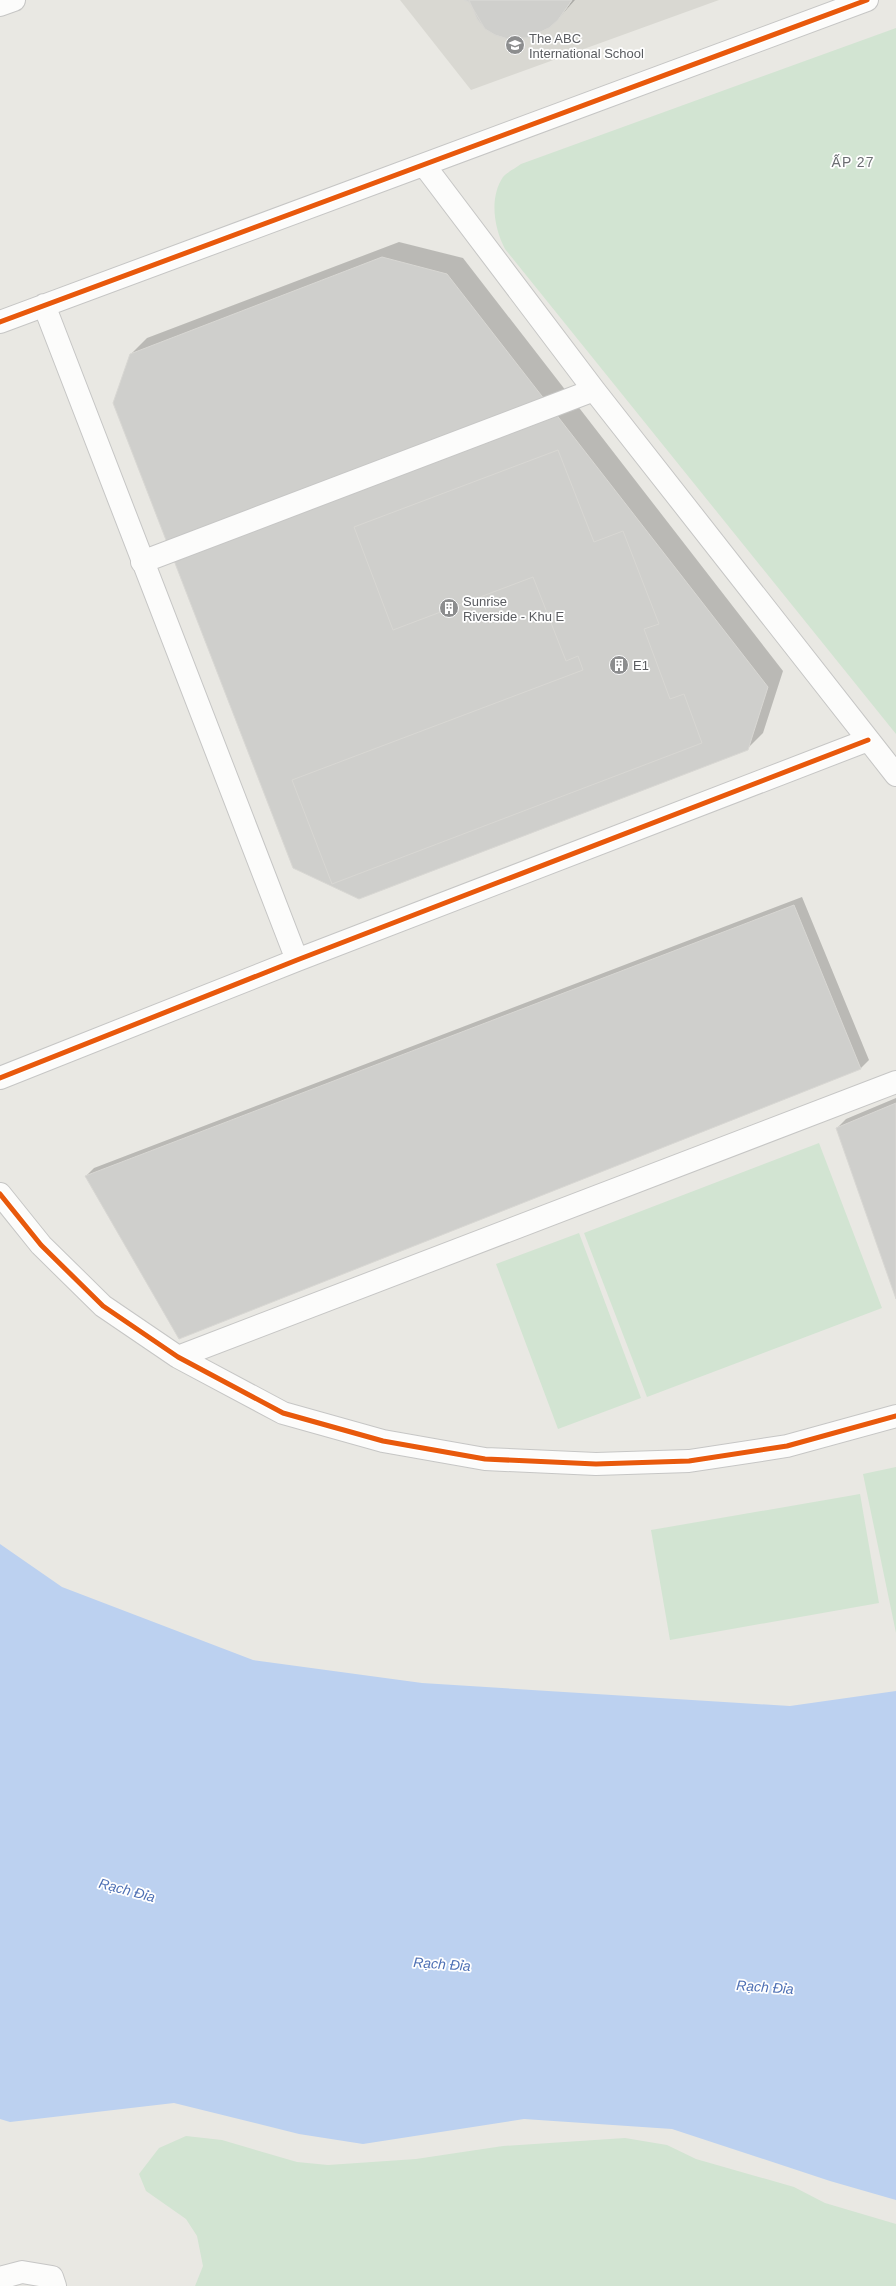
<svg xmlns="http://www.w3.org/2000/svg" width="896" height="2286" viewBox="0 0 896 2286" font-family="Helvetica,sans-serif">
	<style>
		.education { fill: #d9d8d2 }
		.green { fill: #d2e4d2 }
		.water { fill: #bcd1f0 }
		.shadow { fill: #0003 }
		.building { fill: #cfcfcc; stroke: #d8d7d3 }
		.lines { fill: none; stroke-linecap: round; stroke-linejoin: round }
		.minor-casing { stroke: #c6c6c5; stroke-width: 24 }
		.minor { stroke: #fcfcfb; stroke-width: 22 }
		.cycleway-casing { stroke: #fff; stroke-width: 8 }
		.cycleway { stroke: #e8590c; stroke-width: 5 }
		.labels { text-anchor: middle; stroke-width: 3.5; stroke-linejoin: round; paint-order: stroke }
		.poi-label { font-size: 13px; fill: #5a5c60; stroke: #fff; text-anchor: start }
		.neighbourhood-label { font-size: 14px; letter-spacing: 1px; fill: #6b6d72; stroke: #fff }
		.water-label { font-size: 14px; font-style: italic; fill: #4e70b4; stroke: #fff }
	</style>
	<rect width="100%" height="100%" fill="#e9e8e3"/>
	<path class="education" d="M400,0H719L471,90Z"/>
	<path class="green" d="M896,28V734L505,249C494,228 489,198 503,177C507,172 516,168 521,164Z
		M819,1143L882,1308L647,1397L584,1233Z
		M579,1233L641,1398L558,1429L496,1264Z
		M896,1467V1633L863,1474Z
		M860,1494L879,1603L670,1640L651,1530Z
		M186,2136L222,2140L297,2162L328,2165L416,2159L503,2146L625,2138L667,2145L696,2159L794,2187L825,2203L896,2224V2286H195L203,2266L197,2236L186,2219L146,2191L139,2174L159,2148Z"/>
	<path class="water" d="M0,1544L62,1587L253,1660L422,1683L790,1706L896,1691V2200L830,2181L672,2129L524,2119L363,2144L299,2134L174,2103L10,2122L0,2119Z"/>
	<path class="shadow" d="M467,0H575L558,19L538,33L527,37Z
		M399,242L463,258L783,671L763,733L747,749L131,354L147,338Z
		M802,897L869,1060L861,1068L86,1176L94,1168Z
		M896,1098V1296L837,1128L846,1119Z"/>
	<path class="building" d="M464,0H572L558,20L549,28L527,38L508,39L495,35L485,29L469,2Z
		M469,0H572L558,20L549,28L527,38L508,39L495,35L485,29L477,19Z
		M382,257L447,274L768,687L748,750L359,899L293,868L113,403L130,354Z
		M558,450L594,542L623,531L659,624L644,629L670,699L684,694L702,743L332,884L292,780L583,670L578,656L566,661L533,577L393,630L354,527Z
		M794,905L861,1069L179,1339L85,1176Z
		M896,1103V1299L836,1128Z"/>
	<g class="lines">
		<defs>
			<path id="minor" d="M0,5L14,0
				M424,165L594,390L896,775
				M44,305L297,960
				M0,322L867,0
				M142,562L594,390
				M0,1078L297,960L868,740
				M0,1194L41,1245L103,1306L178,1357L283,1413L383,1441L485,1459L596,1464L689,1461L787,1446L896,1416
				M178,1357L896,1082
				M0,2278L22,2272L52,2277L55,2286"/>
		</defs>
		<use href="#minor" class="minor-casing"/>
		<use href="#minor" class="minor"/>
		<defs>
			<path id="cycleway" d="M0,322L867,0
				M0,1078L297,960L868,740
				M0,1194L41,1245L103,1306L178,1357L283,1413L383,1441L485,1459L596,1464L689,1461L787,1446L896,1416"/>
		</defs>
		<use href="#cycleway" class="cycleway-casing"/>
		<use href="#cycleway" class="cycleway"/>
	</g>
	<defs>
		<symbol id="school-disc" viewBox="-11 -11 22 22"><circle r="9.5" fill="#8c8d8e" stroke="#fff"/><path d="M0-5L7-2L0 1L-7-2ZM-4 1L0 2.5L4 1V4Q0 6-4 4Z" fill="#fff"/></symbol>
		<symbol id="building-disc" viewBox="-11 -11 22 22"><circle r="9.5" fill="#8c8d8e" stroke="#fff"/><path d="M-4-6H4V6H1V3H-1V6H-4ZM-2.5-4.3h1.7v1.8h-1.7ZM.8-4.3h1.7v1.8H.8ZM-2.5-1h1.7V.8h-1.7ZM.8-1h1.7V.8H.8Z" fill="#fff"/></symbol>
	</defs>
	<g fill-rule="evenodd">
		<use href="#school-disc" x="504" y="34" width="22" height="22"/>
		<use href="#building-disc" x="438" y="597" width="22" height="22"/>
		<use href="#building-disc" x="608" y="654" width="22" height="22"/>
	</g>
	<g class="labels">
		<g class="poi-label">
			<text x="529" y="43">The ABC<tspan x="529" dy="15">International School</tspan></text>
			<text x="463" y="606">Sunrise<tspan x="463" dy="15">Riverside - Khu E</tspan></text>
			<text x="633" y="670">E1</text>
		</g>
		<g class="neighbourhood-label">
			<text x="853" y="167">ẤP 27</text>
		</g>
		<g class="water-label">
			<text transform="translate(127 1890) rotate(15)" y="5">Rạch Đỉa</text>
			<text transform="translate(442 1964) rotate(4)" y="5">Rạch Đỉa</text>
			<text transform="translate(765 1987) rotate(4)" y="5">Rạch Đỉa</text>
		</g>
	</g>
</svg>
